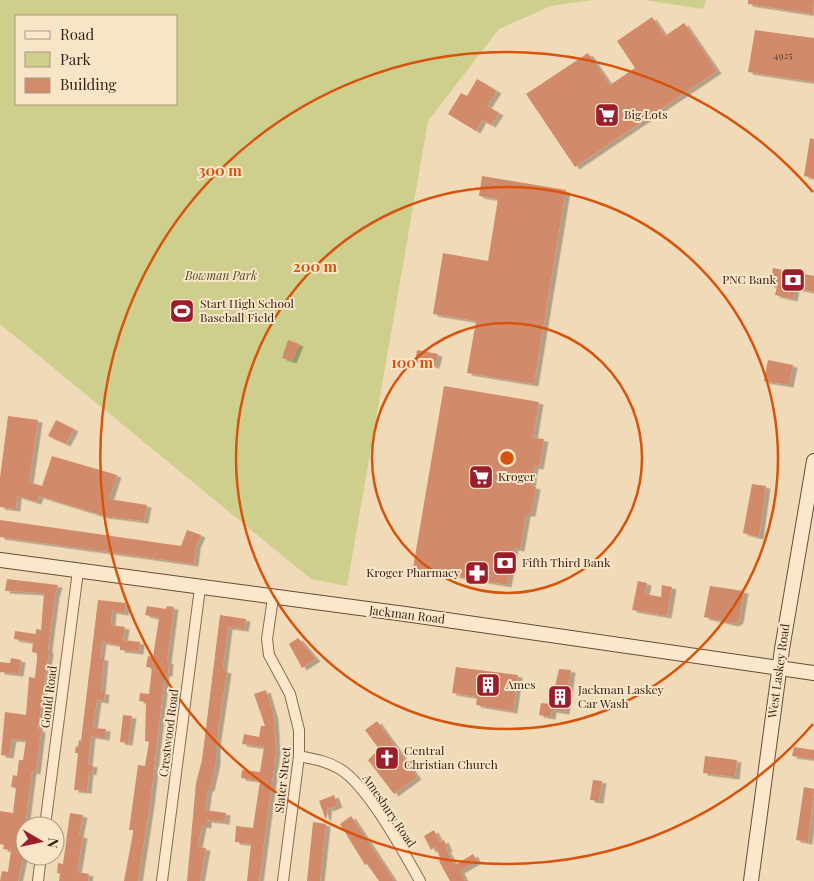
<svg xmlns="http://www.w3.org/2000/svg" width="814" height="881" viewBox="0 0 814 881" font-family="'Playfair Display',serif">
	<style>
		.green { fill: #cecf8c; fill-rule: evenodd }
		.building { fill: #d28b6b; filter: url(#shadow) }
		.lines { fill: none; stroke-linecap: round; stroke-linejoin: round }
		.street-casing { stroke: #886952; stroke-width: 12 }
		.secondary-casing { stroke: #694a36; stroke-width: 16 }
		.street { stroke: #fbe8cc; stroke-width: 10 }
		.secondary { stroke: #fbe8cc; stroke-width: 14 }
		.ring { fill: none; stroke: #d6540d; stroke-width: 2.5 }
		.labels { text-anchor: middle; stroke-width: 4; stroke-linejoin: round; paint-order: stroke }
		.number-label { font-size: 10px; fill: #5c3e2e }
		.poi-label { font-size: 12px; fill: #352419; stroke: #f8e5c8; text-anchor: start }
		.park-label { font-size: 12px; font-style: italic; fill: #4c531e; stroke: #f8e5c8 }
		.street-label { font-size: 12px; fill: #352419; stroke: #f8e5c8 }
		.centre { fill: #d6540d; stroke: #f8e5c8; stroke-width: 2.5 }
		.ring-label { font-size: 15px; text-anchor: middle; font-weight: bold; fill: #d6540d; stroke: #f8e5c8; stroke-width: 4; stroke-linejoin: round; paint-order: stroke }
	</style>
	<defs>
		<filter id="shadow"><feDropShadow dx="4.5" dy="2.5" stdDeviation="0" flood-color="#0004"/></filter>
	</defs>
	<rect width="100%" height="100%" fill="#f1dab8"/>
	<path class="green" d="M0,0H592L551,6L499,29L428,121L347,586L311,579L0,324ZM16,16H176V104H16Z
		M644,0H706L703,9Z"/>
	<path class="building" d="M748,0H814L813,14L748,4Z
		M652,17L665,36L684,23L717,71L575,167L526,94L588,53L610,85L635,68L617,41Z
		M755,30L814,38V82L748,72Z
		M477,79L497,91L487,106L499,113L491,125L482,120L476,131L448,114L461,93L467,96Z
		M810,138L814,139V178L804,176Z
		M482,176L566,190L534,384L467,373L476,321L433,314L443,253L488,261L498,199L479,196Z
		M773,268L814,276V292L795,288L793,299L775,295L777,286L770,285Z
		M288,340L299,344L292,361L282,358Z
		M417,350L438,354L435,366L415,362Z
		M768,360L793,365L789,385L764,381Z
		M444,386L539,402L533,438L544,439L539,467L534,466L531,486L536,487L531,514H526L520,549L514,548L507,585L413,568Z
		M8,416L38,420L29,482L42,486L52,456L117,475L109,499L147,505L144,521L104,516L39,496L37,502L17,496L16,509L0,507V478Z
		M56,420L74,429L66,444L48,436Z
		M752,484L766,486L759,537L743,533Z
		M0,520L181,546L187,530L201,535L196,546L194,564L0,537Z
		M7,579L58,585L55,595L48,648L49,653L42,697L46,698L45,706H41L38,729L41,730L40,739L36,772L32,771L23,841V858L18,881H0L2,871L8,872L11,850L3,849L4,845L0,844V811L13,813L16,788L11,787L13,775L17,776L19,760H23L26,740L12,739L9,756L1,755L5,712L26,715L29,677L35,678L37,659V653L32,652L33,642L14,639L15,631L36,634V629L41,630L44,593L5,591Z
		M638,581L647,583L645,594L661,597L662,585L672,587L667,616L632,610Z
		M710,586L744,591L739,621L734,624L704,617Z
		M98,600L126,603L124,613L112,611L111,625L125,627L123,640L140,642L139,652L120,650V645L102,642L100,658H104L101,692H105L104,701L97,700L93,728L106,729L105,738L91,736L88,764L93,765L92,773L89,772L87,791L74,790L78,753H75L76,746L78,747L79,740L81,741Z
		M147,606L166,609L167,606L174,607L167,661L169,662L168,674H165L150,804L138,881H124L133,833V830H129L138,765L145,766L149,742L145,741L146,702L139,701L140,693L149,694L152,668L146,667L148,656L153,657L159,618L145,615Z
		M220,615L246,619L244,629L228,627L223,667V670L227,671L216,744V762L210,789H208L205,810L226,813L225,822L207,820V826L202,825L198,847L206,848L200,881H187L196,783L202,760Z
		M298,638L316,659L302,668L289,644Z
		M11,658L21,660L19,674L0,672V662L10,663Z
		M456,667L518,675L513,711L476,705L477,697L452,693Z
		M559,669L571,670L565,712L552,710L551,717L539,715L541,703L551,704Z
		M266,690L274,717L276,751L259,881H247L251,844L235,842L236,826L253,828L260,781L241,778L242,770L260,772L264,747L242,744L244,734L259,737L261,726H265L254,694Z
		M123,715L132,716L128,743L120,742Z
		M377,721L417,777L394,794L368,760L379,749L365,730Z
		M794,747L814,750V759L792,756Z
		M705,756L737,760L735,777L703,773Z
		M593,780L602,781L599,801L590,800Z
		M804,787L814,789L808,842L796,840Z
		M334,795L338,805L329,809L328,806L326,820L319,801Z
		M70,813L83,815L79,835L83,836L77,872L89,874L88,881H59L60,874L57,873L58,863L63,864Z
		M351,816L367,840L394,881H379L367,864L365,865L340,824Z
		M313,822L326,824L320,881H307Z
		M434,830L440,842L444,840L448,849L446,850L455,865L473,854L477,861L460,871L465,881H450L439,861L441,859L435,847L431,850L424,836Z"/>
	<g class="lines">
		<defs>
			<path id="street" d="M273,598L267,639L269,655L290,694L299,730V756L283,881
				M299,756C314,759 327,761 340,769C368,786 403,851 420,881
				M45,826L78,571
				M38,881L41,856
				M162,881L200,588"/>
			<path id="secondary" d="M0,560L405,614L814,673
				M751,881L782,649L814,461"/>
		</defs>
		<use href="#street" class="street-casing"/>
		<use href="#secondary" class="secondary-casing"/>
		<use href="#street" class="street"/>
		<use href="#secondary" class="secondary"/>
	</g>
	<g class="ring">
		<circle cx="507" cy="458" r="135"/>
		<circle cx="507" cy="458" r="271"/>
		<path d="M813 724A406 406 0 1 1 813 192"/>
	</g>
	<defs>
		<symbol id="supermarket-square" viewBox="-11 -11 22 22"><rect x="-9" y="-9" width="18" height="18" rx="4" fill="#9b1e2d" stroke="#f8e5c8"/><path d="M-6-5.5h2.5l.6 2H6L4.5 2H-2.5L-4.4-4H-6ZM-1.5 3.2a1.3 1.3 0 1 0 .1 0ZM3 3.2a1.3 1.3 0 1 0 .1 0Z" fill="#fff"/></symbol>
		<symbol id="bank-square" viewBox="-11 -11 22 22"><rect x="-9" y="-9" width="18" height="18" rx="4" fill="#9b1e2d" stroke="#f8e5c8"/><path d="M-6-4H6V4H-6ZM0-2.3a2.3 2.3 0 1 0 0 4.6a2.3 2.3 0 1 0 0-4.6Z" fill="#fff"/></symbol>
		<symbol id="stadium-square" viewBox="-11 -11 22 22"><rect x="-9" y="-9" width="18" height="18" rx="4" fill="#9b1e2d" stroke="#f8e5c8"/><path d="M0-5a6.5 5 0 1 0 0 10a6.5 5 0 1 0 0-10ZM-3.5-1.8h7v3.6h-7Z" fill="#fff"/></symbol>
		<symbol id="pharmacy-square" viewBox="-11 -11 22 22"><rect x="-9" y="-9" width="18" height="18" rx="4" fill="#9b1e2d" stroke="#f8e5c8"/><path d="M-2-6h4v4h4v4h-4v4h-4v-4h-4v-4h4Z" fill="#fff"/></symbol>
		<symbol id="building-square" viewBox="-11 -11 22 22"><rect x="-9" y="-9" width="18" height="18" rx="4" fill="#9b1e2d" stroke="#f8e5c8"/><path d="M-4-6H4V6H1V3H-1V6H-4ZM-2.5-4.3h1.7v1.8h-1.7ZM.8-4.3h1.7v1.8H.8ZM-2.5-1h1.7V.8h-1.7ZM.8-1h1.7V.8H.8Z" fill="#fff"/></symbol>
		<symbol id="church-square" viewBox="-11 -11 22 22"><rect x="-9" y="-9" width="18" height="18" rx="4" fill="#9b1e2d" stroke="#f8e5c8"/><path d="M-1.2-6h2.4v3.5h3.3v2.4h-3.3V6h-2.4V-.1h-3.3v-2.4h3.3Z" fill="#fff"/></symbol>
	</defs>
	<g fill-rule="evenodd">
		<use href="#supermarket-square" x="593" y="101" width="28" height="28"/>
		<use href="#bank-square" x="779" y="266" width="28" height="28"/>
		<use href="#stadium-square" x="168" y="297" width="28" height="28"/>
		<use href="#supermarket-square" x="467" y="463" width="28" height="28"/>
		<use href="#bank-square" x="491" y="549" width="28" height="28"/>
		<use href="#pharmacy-square" x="463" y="559" width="28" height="28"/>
		<use href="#building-square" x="474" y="671" width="28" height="28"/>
		<use href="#building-square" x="546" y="683" width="28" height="28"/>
		<use href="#church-square" x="373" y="744" width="28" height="28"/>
	</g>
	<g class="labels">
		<g class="number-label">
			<text x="783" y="59">4925</text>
		</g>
		<g class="poi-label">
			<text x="624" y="119">Big Lots</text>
			<text x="776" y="284" text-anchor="end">PNC Bank</text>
			<text x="200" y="308">Start High School<tspan x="200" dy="14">Baseball Field</tspan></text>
			<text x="498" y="481">Kroger</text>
			<text x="522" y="567">Fifth Third Bank</text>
			<text x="460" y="577" text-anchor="end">Kroger Pharmacy</text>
			<text x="506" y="689">Ames</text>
			<text x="578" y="694">Jackman Laskey<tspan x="578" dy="14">Car Wash</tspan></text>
			<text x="404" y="755">Central<tspan x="404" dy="14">Christian Church</tspan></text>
		</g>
		<g class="park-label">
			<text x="221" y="280">Bowman Park</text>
		</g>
		<g class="street-label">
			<text transform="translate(407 615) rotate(7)" y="4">Jackman Road</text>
			<text transform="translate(779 671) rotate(-82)" y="4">West Laskey Road</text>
			<text transform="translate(49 697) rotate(-83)" y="4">Gould Road</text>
			<text transform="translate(169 733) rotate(-83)" y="4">Crestwood Road</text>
			<text transform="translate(283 780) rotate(-84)" y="4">Slater Street</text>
			<text transform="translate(389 811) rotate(56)" y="4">Amesbury Road</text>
		</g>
	</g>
	<circle cx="507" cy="458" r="8" class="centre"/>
	<g class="ring-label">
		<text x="220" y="176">300 m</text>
		<text x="315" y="272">200 m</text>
		<text x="412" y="368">100 m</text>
	</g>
	<rect x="15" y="15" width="162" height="90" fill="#f8e5c8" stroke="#aa9882"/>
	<rect x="25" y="31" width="25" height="8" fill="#fbe8cc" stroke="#aa9882"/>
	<text x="60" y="40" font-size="15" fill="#352419">Road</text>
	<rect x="25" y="52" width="25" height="15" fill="#cecf8c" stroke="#aa9882"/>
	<text x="60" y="65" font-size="15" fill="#352419">Park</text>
	<rect x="25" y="78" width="25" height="15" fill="#d28b6b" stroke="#aa9882"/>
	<text x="60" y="90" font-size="15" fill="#352419">Building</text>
	<g transform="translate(40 841) rotate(99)"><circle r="24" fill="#f8e5c8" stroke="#aa9882"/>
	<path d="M0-4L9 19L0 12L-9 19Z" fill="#9b1e2d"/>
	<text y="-8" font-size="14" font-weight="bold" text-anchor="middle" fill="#352419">N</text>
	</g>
</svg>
